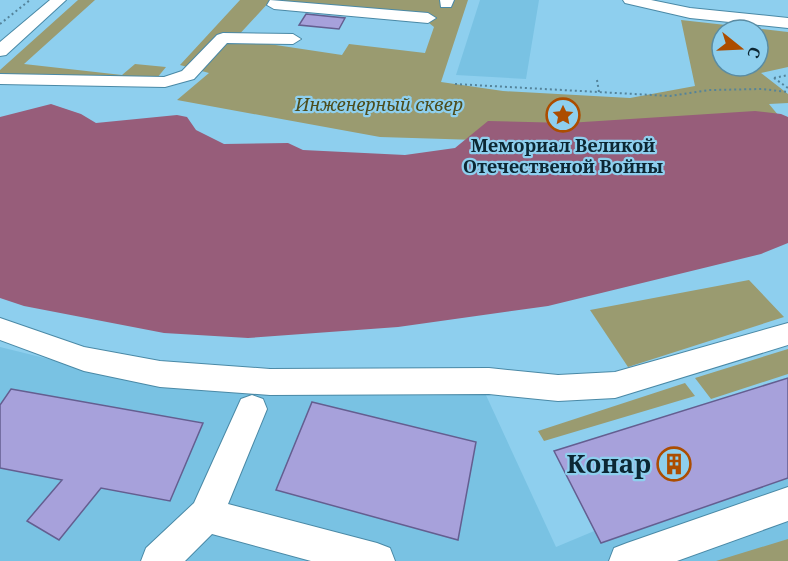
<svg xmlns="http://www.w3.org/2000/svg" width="788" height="561" viewBox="0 0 788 561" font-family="'Noto Serif',serif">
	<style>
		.built { fill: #79c2e3 }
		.green { fill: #9a9b70; fill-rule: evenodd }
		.water { fill: #975d7a }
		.building { fill: #a7a1db; stroke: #645e90; stroke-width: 1.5 }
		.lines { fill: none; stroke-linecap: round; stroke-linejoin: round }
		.minor-casing { stroke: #4a89a6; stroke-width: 2 }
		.path { stroke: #54839a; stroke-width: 2; stroke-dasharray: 2 3; stroke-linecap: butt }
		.minor { fill: #fff; fill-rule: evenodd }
		.labels { text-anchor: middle; stroke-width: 4.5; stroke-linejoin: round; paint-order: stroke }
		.far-park-label { font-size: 18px; font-style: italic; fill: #4d4d1d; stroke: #8ecfee }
		.far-poi-label { font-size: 18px; font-weight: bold; fill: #0c2733; stroke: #8ecfee }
		.near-poi-label { font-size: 26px; font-weight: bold; fill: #0c2733; stroke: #8ecfee; text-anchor: end }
	</style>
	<rect width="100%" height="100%" fill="#8ecfee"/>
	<path class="built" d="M480,0H539L526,79L456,75Z
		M0,347L77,366L485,393L556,547L788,450V561H0Z"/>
	<path class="green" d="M78,0H95L24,64L122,75L135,64L166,67L157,78L10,75L0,73V70Z
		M240,0H271L235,39L342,55L349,44L425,53L434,27L419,15L281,3L284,0H468L441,82L503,91L630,98L695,86L681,20L788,32V67L761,73L788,94V103L769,104L788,127L645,145L380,137L177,100L209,73L180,65ZM722,30H758V66H722Z
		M749,280L784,317L628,367L590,310Z
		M788,349V374L711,399L695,378Z
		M685,383L695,396L544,441L538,431Z
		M788,539V561H716Z"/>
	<path class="water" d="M51,104L81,114L96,123L177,115L187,117L196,130L224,144L288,143L303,150L405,155L455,148L488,121L568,123L755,111L781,114L788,117V243L761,254L548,306L398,327L248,338L164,333L24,306L0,298V117Z"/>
	<path class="building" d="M306,14L345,18L339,29L299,25Z
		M788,378V478L601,543L554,451Z
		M11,389L203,423L170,501L101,488L59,540L27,521L62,480L0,468V405Z
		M312,402L476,442L458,540L276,490Z"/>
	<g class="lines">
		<defs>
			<path id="minor" d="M50,0H66L6,55L0,56V42Z
				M270,0L428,13L436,18L428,23L274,9L267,5Z
				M440,0H454L451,7H441Z
				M623,0H651L690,8L788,18V28L690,18L625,3Z
				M223,33L293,34L301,39L293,44L227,43L194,79L165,87L0,84V74L164,77L182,71L217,35Z
				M0,318L84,347L160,361L270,369L489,368L558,375L615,372L788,323V345L615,398L558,401L489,394L270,395L160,387L84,371L0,340Z
				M252,395L263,399L267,409L228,504L377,543L390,548L395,561H311L212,534L185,561H141L146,548L194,503L241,399Z
				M788,487V521L677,561H609L614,548L627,543Z"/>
		</defs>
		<use href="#minor" class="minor-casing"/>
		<path class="path" d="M0,24L30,0
			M774,78L788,88
			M774,78L788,75
			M597,80L599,92
			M455,84L670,96L710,90L762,89L788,92"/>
		<use href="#minor" class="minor"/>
	</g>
	<defs>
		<symbol id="sight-ring" viewBox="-11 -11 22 22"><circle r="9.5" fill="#8ecfee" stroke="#ac4d00" stroke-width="1.5"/><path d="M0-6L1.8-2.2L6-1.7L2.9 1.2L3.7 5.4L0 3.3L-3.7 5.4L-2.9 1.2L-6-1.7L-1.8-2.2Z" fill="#ac4d00"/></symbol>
		<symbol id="building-ring" viewBox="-11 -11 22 22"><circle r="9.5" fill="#8ecfee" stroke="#ac4d00" stroke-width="1.5"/><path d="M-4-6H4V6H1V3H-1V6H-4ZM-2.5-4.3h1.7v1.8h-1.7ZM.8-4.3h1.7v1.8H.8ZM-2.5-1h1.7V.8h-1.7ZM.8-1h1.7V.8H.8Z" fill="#ac4d00"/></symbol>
	</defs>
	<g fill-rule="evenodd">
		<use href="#sight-ring" x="544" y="96" width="38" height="38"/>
		<use href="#building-ring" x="655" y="445" width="38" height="38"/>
	</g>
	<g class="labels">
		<g class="far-park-label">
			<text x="379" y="111">Инженерный сквер</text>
		</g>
		<g class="far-poi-label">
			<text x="563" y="152">Мемориал Великой<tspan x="563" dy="21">Отечественой Войны</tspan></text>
		</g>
		<g class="near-poi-label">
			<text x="651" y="473">Конар</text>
		</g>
	</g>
	<g transform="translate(740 48) rotate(108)"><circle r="28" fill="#8ecfee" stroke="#5a8ca3" stroke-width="1.5"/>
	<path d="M0-4.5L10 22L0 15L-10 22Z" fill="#ac4d00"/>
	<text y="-9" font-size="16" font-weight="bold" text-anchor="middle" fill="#0c2733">С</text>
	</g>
</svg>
